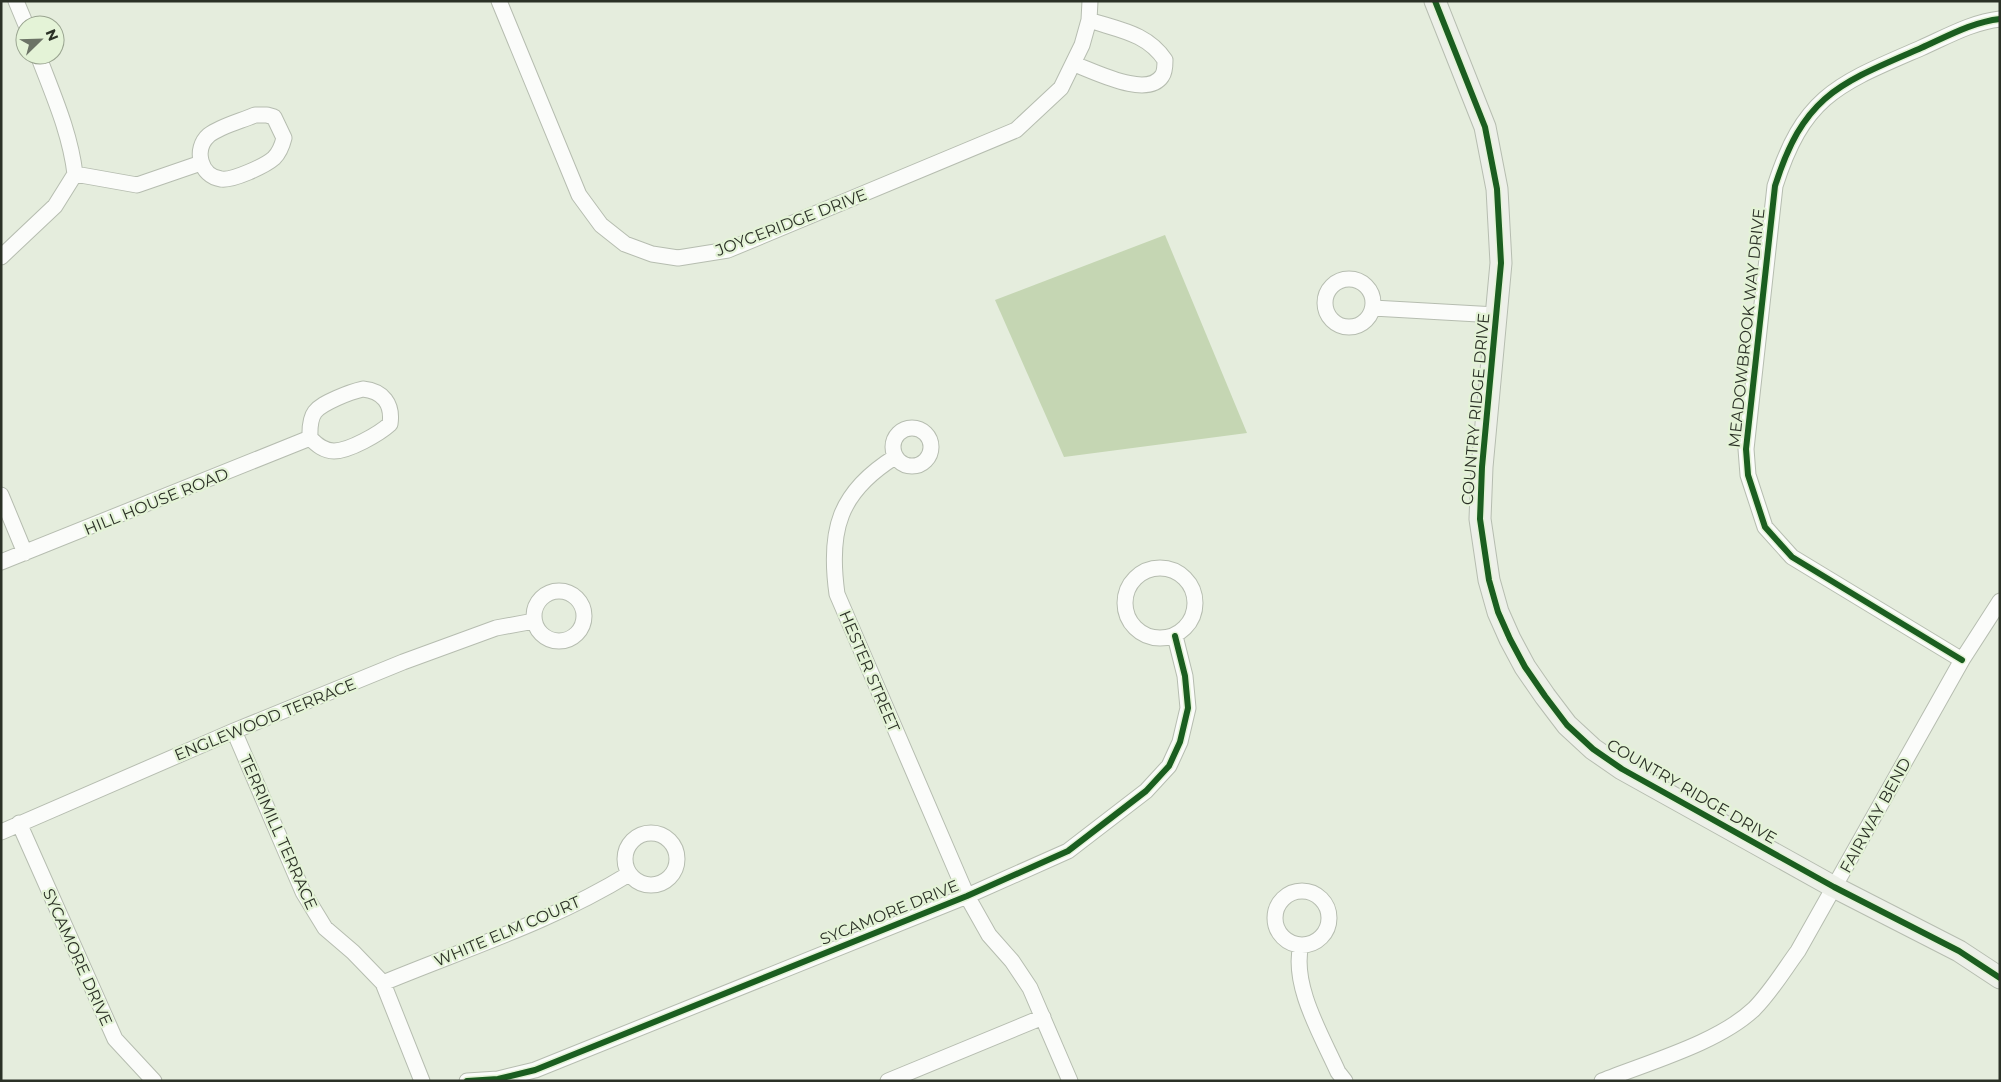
<svg xmlns="http://www.w3.org/2000/svg" width="2001" height="1082" viewBox="0 0 2001 1082" font-family="Montserrat,sans-serif">
	<style>
		.green { fill: #c5d6b3 }
		.lines { fill: none; stroke-linecap: round; stroke-linejoin: round }
		.street-casing { stroke: #b6bdb0; stroke-width: 17 }
		.secondary-casing { stroke: #b6bdb0; stroke-width: 23 }
		.street { stroke: #fbfcfa; stroke-width: 15 }
		.secondary { stroke: #edf0e9; stroke-width: 21 }
		.cycleway-casing { stroke: #e4f3d7; stroke-width: 9 }
		.cycleway { stroke: #1b5e20; stroke-width: 6 }
		.labels { text-anchor: middle; stroke-width: 4.5; stroke-linejoin: round; paint-order: stroke }
		.street-label { font-size: 16px; fill: #2b3126; stroke: #e4f3d7 }
	</style>
	<rect width="100%" height="100%" fill="#e5eddd"/>
	<path class="green" d="M1165,235L1247,433L1064,457L995,300Z"/>
	<g class="lines">
		<defs>
			<path id="street" d="M16,1L26,25
				M499,1L579,195L601,225L625,244L652,254L678,258L728,250L1016,130L1061,88L1082,45L1089,20L1090,1
				M1074,64C1094,71 1147,99 1162,76C1165,72 1165,65 1165,60C1147,33 1119,30 1089,20
				M255,115H267L274,117L284,138C282,146 280,152 274,158C265,166 232,181 221,179C200,176 193,149 209,135C221,126 241,121 255,115Z
				M75,174L137,185L201,163
				M1,257L55,206L75,174C70,132 53,95 38,55
				M1325 303a24 24 0 1 1 48 0a24 24 0 1 1-48 0Z
				M1373,308L1496,315
				M363,389C383,391 393,404 390,424C379,434 349,451 334,451C324,451 317,445 310,438C309,412 315,408 337,398C346,394 354,391 363,389Z
				M893 447a19 19 0 1 1 38 0a19 19 0 1 1-38 0Z
				M895,457C839,492 828,530 837,594L967,896L989,935L1012,961L1030,988L1070,1081
				M1,495L25,553
				M1,562L310,438
				M1125 603a35 35 0 1 1 70 0a35 35 0 1 1-70 0Z
				M534 616a25 25 0 1 1 50 0a25 25 0 1 1-50 0Z
				M1962,660L1792,557L1765,527L1748,475L1746,449L1775,186C1804,95 1838,84 1921,48C1946,37 1972,22 2000,19
				M234,731L303,892L325,928L353,952L383,983L422,1081
				M19,823L115,1039L154,1081
				M1,832L234,731L403,662L496,628L534,621
				M625 859a26 26 0 1 1 52 0a26 26 0 1 1-52 0Z
				M1275 918a27 27 0 1 1 54 0a27 27 0 1 1-54 0Z
				M1301,945C1291,985 1322,1036 1338,1072L1345,1081
				M383,983C465,949 553,921 629,874
				M467,1081L498,1079L535,1070L967,896L1068,851L1146,791L1169,766L1180,742L1188,708L1185,676L1175,636
				M888,1081L1043,1017
				M1602,1081C1649,1062 1718,1043 1754,1009C1771,992 1784,970 1798,951L1962,660L2000,601"/>
			<path id="secondary" d="M1435,1L1485,127L1497,189L1501,263L1482,467L1480,519L1489,580L1498,612L1510,639L1525,667L1545,696L1567,725L1593,749L1622,769L1834,887L1959,951L2000,978"/>
		</defs>
		<use href="#street" class="street-casing"/>
		<use href="#secondary" class="secondary-casing"/>
		<use href="#street" class="street"/>
		<use href="#secondary" class="secondary"/>
		<defs>
			<path id="cycleway" d="M1435,1L1485,127L1497,189L1501,263L1482,467L1480,519L1489,580L1498,612L1510,639L1525,667L1545,696L1567,725L1593,749L1622,769L1834,887L1959,951L2000,978
				M1962,660L1792,557L1765,527L1748,475L1746,449L1775,186C1804,95 1838,84 1921,48C1946,37 1972,22 2000,19
				M467,1081L498,1079L535,1070L967,896L1068,851L1146,791L1169,766L1180,742L1188,708L1185,676L1175,636"/>
		</defs>
		<use href="#cycleway" class="cycleway-casing"/>
		<use href="#cycleway" class="cycleway"/>
	</g>
	<g class="labels">
		<g class="street-label">
			<text transform="translate(791 222) rotate(-21)" y="6">JOYCERIDGE DRIVE</text>
			<text transform="translate(1746 328) rotate(-84)" y="6">MEADOWBROOK WAY DRIVE</text>
			<text transform="translate(1475 409) rotate(-85)" y="6">COUNTRY RIDGE DRIVE</text>
			<text transform="translate(156 501) rotate(-22)" y="6">HILL HOUSE ROAD</text>
			<text transform="translate(870 671) rotate(67)" y="6">HESTER STREET</text>
			<text transform="translate(265 719) rotate(-22)" y="6">ENGLEWOOD TERRACE</text>
			<text transform="translate(1692 791) rotate(30)" y="6">COUNTRY RIDGE DRIVE</text>
			<text transform="translate(1875 815) rotate(-61)" y="6">FAIRWAY BEND</text>
			<text transform="translate(279 832) rotate(66)" y="6">TERRIMILL TERRACE</text>
			<text transform="translate(889 912) rotate(-22)" y="6">SYCAMORE DRIVE</text>
			<text transform="translate(507 931) rotate(-23)" y="6">WHITE ELM COURT</text>
			<text transform="translate(78 957) rotate(66)" y="6">SYCAMORE DRIVE</text>
		</g>
	</g>
	<rect width="2001" height="1082" fill="none" stroke="#2b3126" stroke-width="5"/>
	<g transform="translate(40 40) rotate(67)"><circle r="24" fill="#e4f3d7" stroke="#9aa590"/>
	<path d="M0-4L9 19L0 12L-9 19Z" fill="#6c7366"/>
	<text y="-8" font-size="14" font-weight="bold" text-anchor="middle" fill="#2b3126">N</text>
	</g>
</svg>
